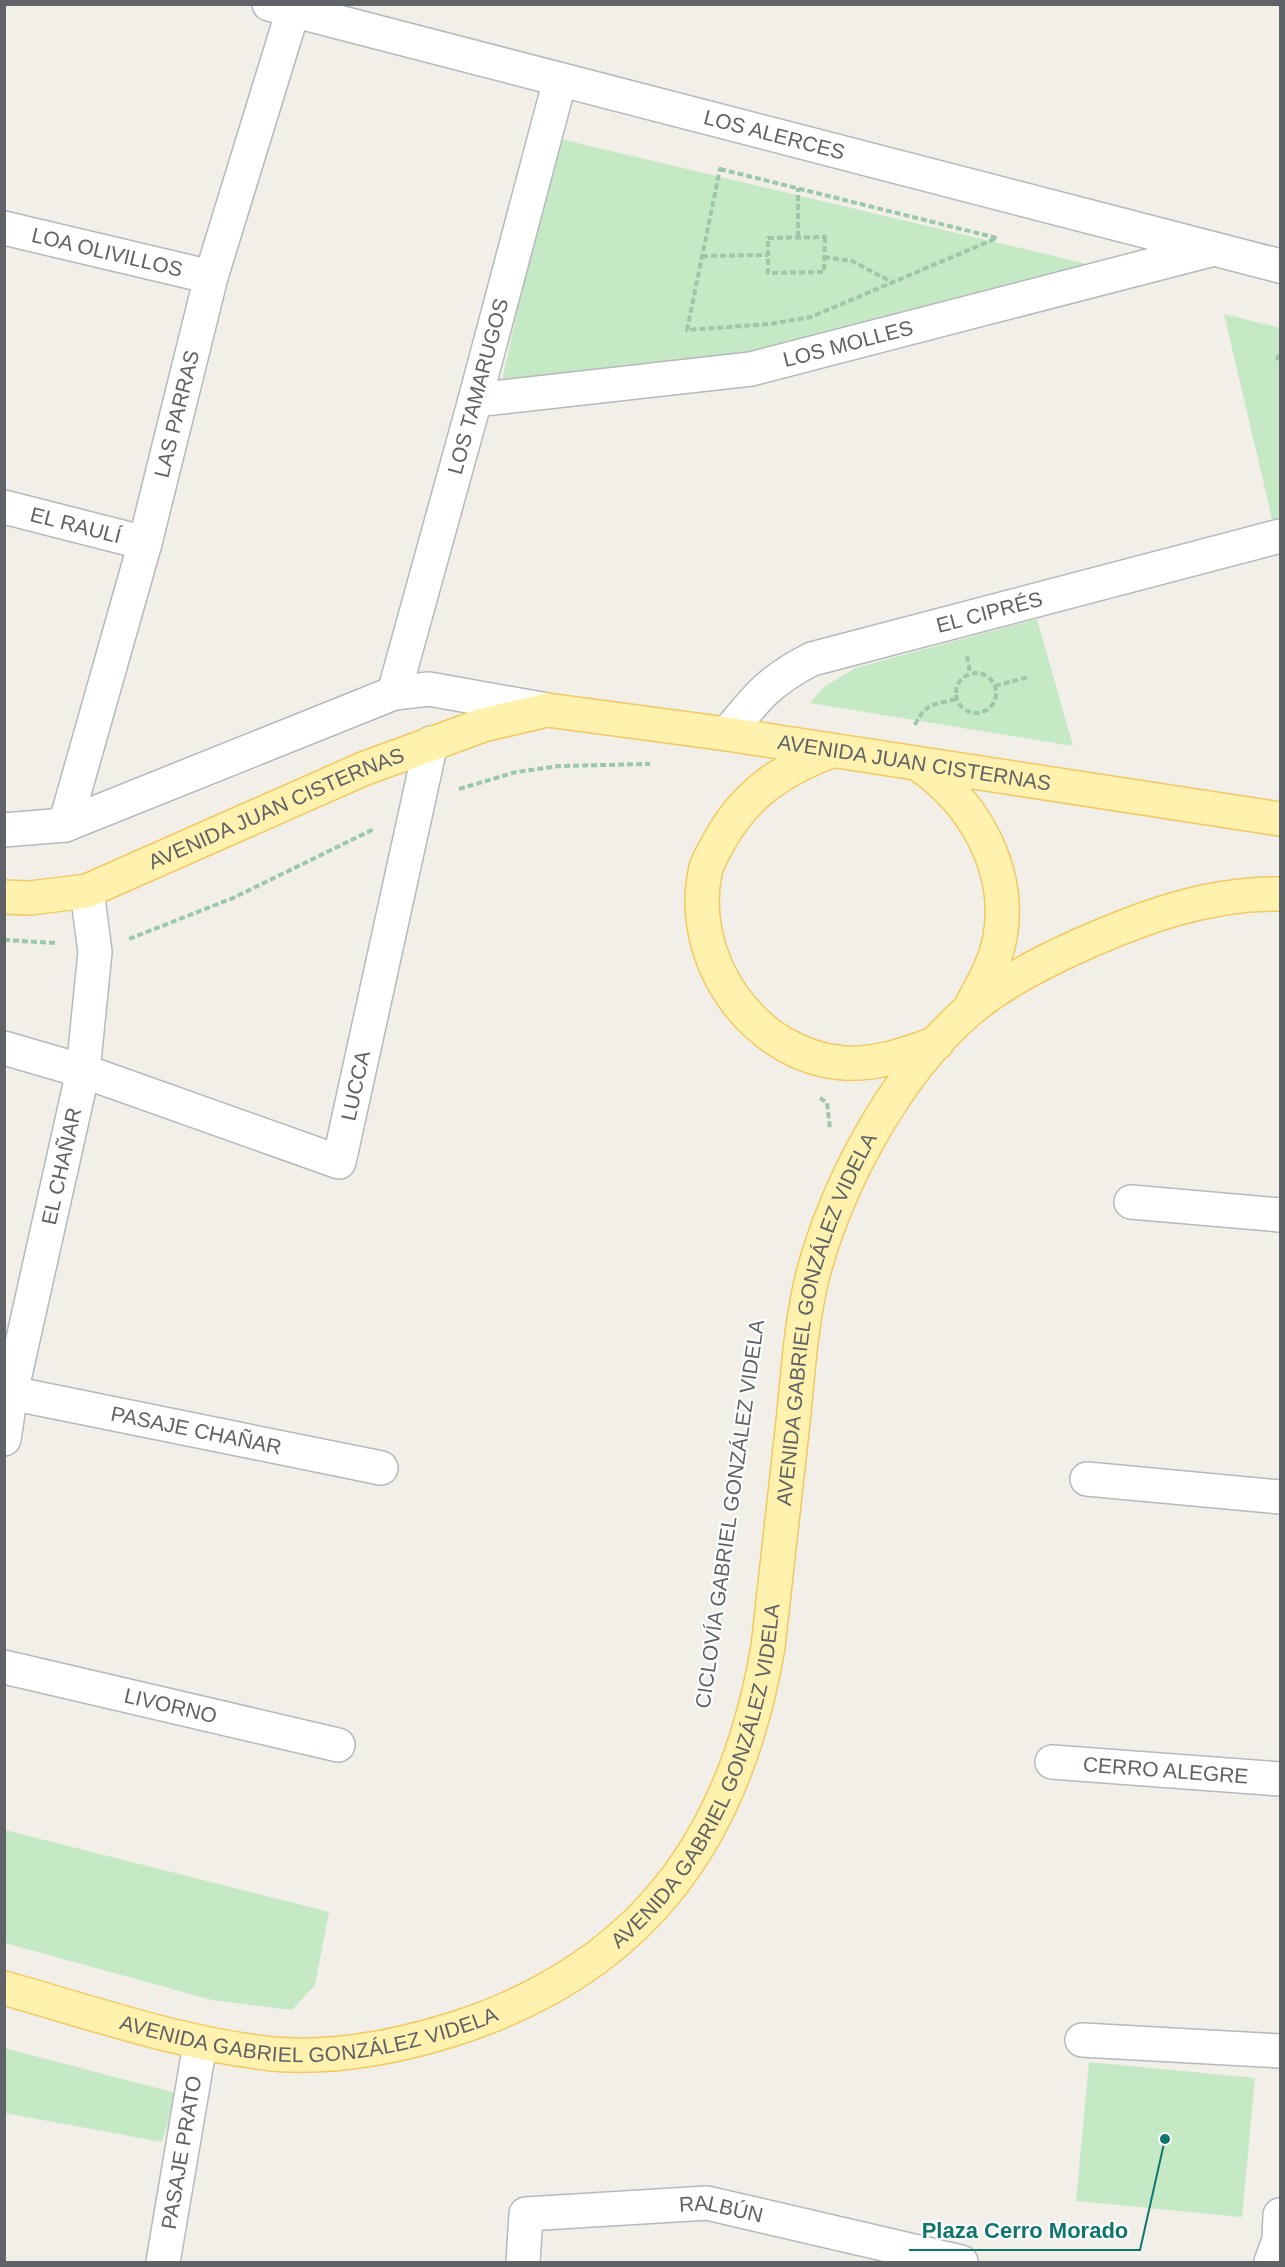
<svg xmlns="http://www.w3.org/2000/svg" width="1285" height="2267" viewBox="0 0 1285 2267" font-family="Helvetica,sans-serif">
	<style>
		.green { fill: #c5e8c5 }
		.lines { fill: none; stroke-linecap: round; stroke-linejoin: round }
		.minor-casing { stroke: #b5b8bc; stroke-width: 36 }
		.major-casing { stroke: #f2c960; stroke-width: 36 }
		.path { stroke: #9cc7a9; stroke-width: 4; stroke-dasharray: 6 3; stroke-linecap: butt }
		.minor { stroke: #fff; stroke-width: 33 }
		.major { stroke: #fff2af; stroke-width: 33 }
		.labels { text-anchor: middle; stroke-width: 4.5; stroke-linejoin: round; paint-order: stroke }
		.street-label { font-size: 21px; fill: #5f6368; stroke: #fff }
		.leader { fill: none; stroke: #0f766e; stroke-width: 2 }
		.callout-dot { fill: #0f766e; stroke: #fff; stroke-width: 2 }
		.callout-label { font-size: 22px; text-anchor: middle; font-weight: bold; fill: #0f766e; stroke: #fff; stroke-width: 4.5; stroke-linejoin: round; paint-order: stroke }
	</style>
	<rect width="100%" height="100%" fill="#f1efe8"/>
	<path class="green" d="M556,138L1100,267L730,381L499,394Z
		M1224,314L1280,328V521L1273,523Z
		M1037,619L1073,746L810,703L824,687L855,668Z
		M5,1830L329,1912L315,1985L292,2010L212,2000L5,1943Z
		M4,2048L176,2093L162,2142L5,2113Z
		M1089,2062L1255,2078L1242,2217L1076,2201Z"/>
	<g class="lines">
		<defs>
			<g id="minor">
				<path id="s1" d="M269,4L1280,266"/>
				<path id="s2" d="M4,228L211,277"/>
				<path id="s3" d="M475,400L751,369L1210,250"/>
				<path id="s4" d="M4,507L145,543"/>
				<path id="s5" d="M394,693L475,400L560,80"/>
				<path id="s6" d="M727,734C756,698 770,680 812,659L1280,536"/>
				<path id="s7" d="M65,825L145,543L211,277L295,4"/>
				<path d="M4,830L65,825L394,693L429,689L547,710"/>
				<path id="s8" d="M4,1048L83,1071L339,1162L431,743"/>
				<path d="M1131,1202L1280,1215"/>
				<path id="s9" d="M11,1393L381,1468"/>
				<path id="s10" d="M4,1439L11,1393L83,1071L95,952L87,891"/>
				<path d="M1087,1479L1280,1497"/>
				<path id="s11" d="M4,1667L338,1745"/>
				<path id="s12" d="M1052,1762L1280,1779"/>
				<path d="M1082,2040L1280,2051"/>
				<path id="s13" d="M163,2262L200,2044"/>
				<path id="s14" d="M523,2262L526,2214L707,2203L961,2262"/>
				<path d="M1271,2262L1279,2240L1280,2215"/>
			</g>
			<g id="major">
				<path d="M831,751C783,769 745,794 720,840C715,849 709,859 706,868C685,957 752,1056 844,1063C876,1065 907,1054 937,1043"/>
				<path d="M918,764C973,801 1012,868 1000,937C996,961 984,982 972,1004"/>
				<path id="s15" d="M4,897L30,898L87,891L363,769L483,725L547,710L727,734L1280,819"/>
				<path id="s16" d="M4,1988C93,2013 181,2044 273,2054C334,2059 397,2047 454,2029C643,1968 735,1839 768,1647C776,1572 785,1497 793,1422C798,1373 801,1322 813,1274C838,1182 895,1075 968,1011C1000,984 1040,963 1078,946C1143,917 1208,893 1280,894"/>
			</g>
		</defs>
		<use href="#minor" class="minor-casing"/>
		<use href="#major" class="major-casing"/>
		<path class="path" d="M720,169L997,238L811,317L770,324L687,330Z
			M798,237V188
			M825,237L824,272L768,273V238Z
			M702,256L768,255
			M824,257L852,261L892,282
			M1277,360L1280,352
			M967,656L970,673
			M956 693a20 20 0 1 1 40 0a20 20 0 1 1-40 0Z
			M995,686L1028,677
			M915,725C925,703 935,704 957,699
			M459,789L516,772L559,766L650,764
			M129,939L233,898L374,829
			M4,940L56,943
			M820,1098L827,1103L830,1129"/>
		<use href="#minor" class="minor"/>
		<use href="#major" class="major"/>
	</g>
	<g class="labels">
		<g class="street-label">
			<text dy="7" stroke="none"><textPath href="#s1" startOffset="522">LOS ALERCES</textPath></text>
			<text dy="7" stroke="none"><textPath href="#s2" startOffset="106">LOA OLIVILLOS</textPath></text>
			<text dy="7" stroke="none"><textPath href="#s3" startOffset="378">LOS MOLLES</textPath></text>
			<text dy="7" stroke="none"><textPath href="#s5" startOffset="318">LOS TAMARUGOS</textPath></text>
			<text dy="7" stroke="none"><textPath href="#s7" startOffset="426">LAS PARRAS</textPath></text>
			<text dy="7" stroke="none"><textPath href="#s4" startOffset="74">EL RAULÍ</textPath></text>
			<text dy="7" stroke="none"><textPath href="#s6" startOffset="298">EL CIPRÉS</textPath></text>
			<text dy="7" stroke="none"><textPath href="#s15" startOffset="950">AVENIDA JUAN CISTERNAS</textPath></text>
			<text dy="7" stroke="none"><textPath href="#s15" startOffset="290">AVENIDA JUAN CISTERNAS</textPath></text>
			<text dy="7" stroke="none"><textPath href="#s8" startOffset="432">LUCCA</textPath></text>
			<text dy="7" stroke="none"><textPath href="#s10" startOffset="279">EL CHAÑAR</textPath></text>
			<text dy="7" stroke="none"><textPath href="#s16" startOffset="1320">AVENIDA GABRIEL GONZÁLEZ VIDELA</textPath></text>
			<text dy="7" stroke="none"><textPath href="#s9" startOffset="189">PASAJE CHAÑAR</textPath></text>
			<text transform="translate(730 1514) rotate(-82)" y="7">CICLOVÍA GABRIEL GONZÁLEZ VIDELA</text>
			<text dy="7" stroke="none"><textPath href="#s11" startOffset="171">LIVORNO</textPath></text>
			<text dy="7" stroke="none"><textPath href="#s12" startOffset="114">CERRO ALEGRE</textPath></text>
			<text dy="7" stroke="none"><textPath href="#s16" startOffset="836">AVENIDA GABRIEL GONZÁLEZ VIDELA</textPath></text>
			<text dy="7" stroke="none"><textPath href="#s16" startOffset="314">AVENIDA GABRIEL GONZÁLEZ VIDELA</textPath></text>
			<text dy="7" stroke="none"><textPath href="#s13" startOffset="111">PASAJE PRATO</textPath></text>
			<text dy="7" stroke="none"><textPath href="#s14" startOffset="244">RALBÚN</textPath></text>
		</g>
	</g>
	<path class="leader" d="M1165 2139L1140 2250H909"/>
	<circle class="callout-dot" cx="1165" cy="2139" r="6"/>
	<g class="callout-label">
		<text x="1025" y="2238">Plaza Cerro Morado</text>
	</g>
	<rect width="1285" height="2267" fill="none" stroke="#5f6368" stroke-width="12"/>
</svg>
